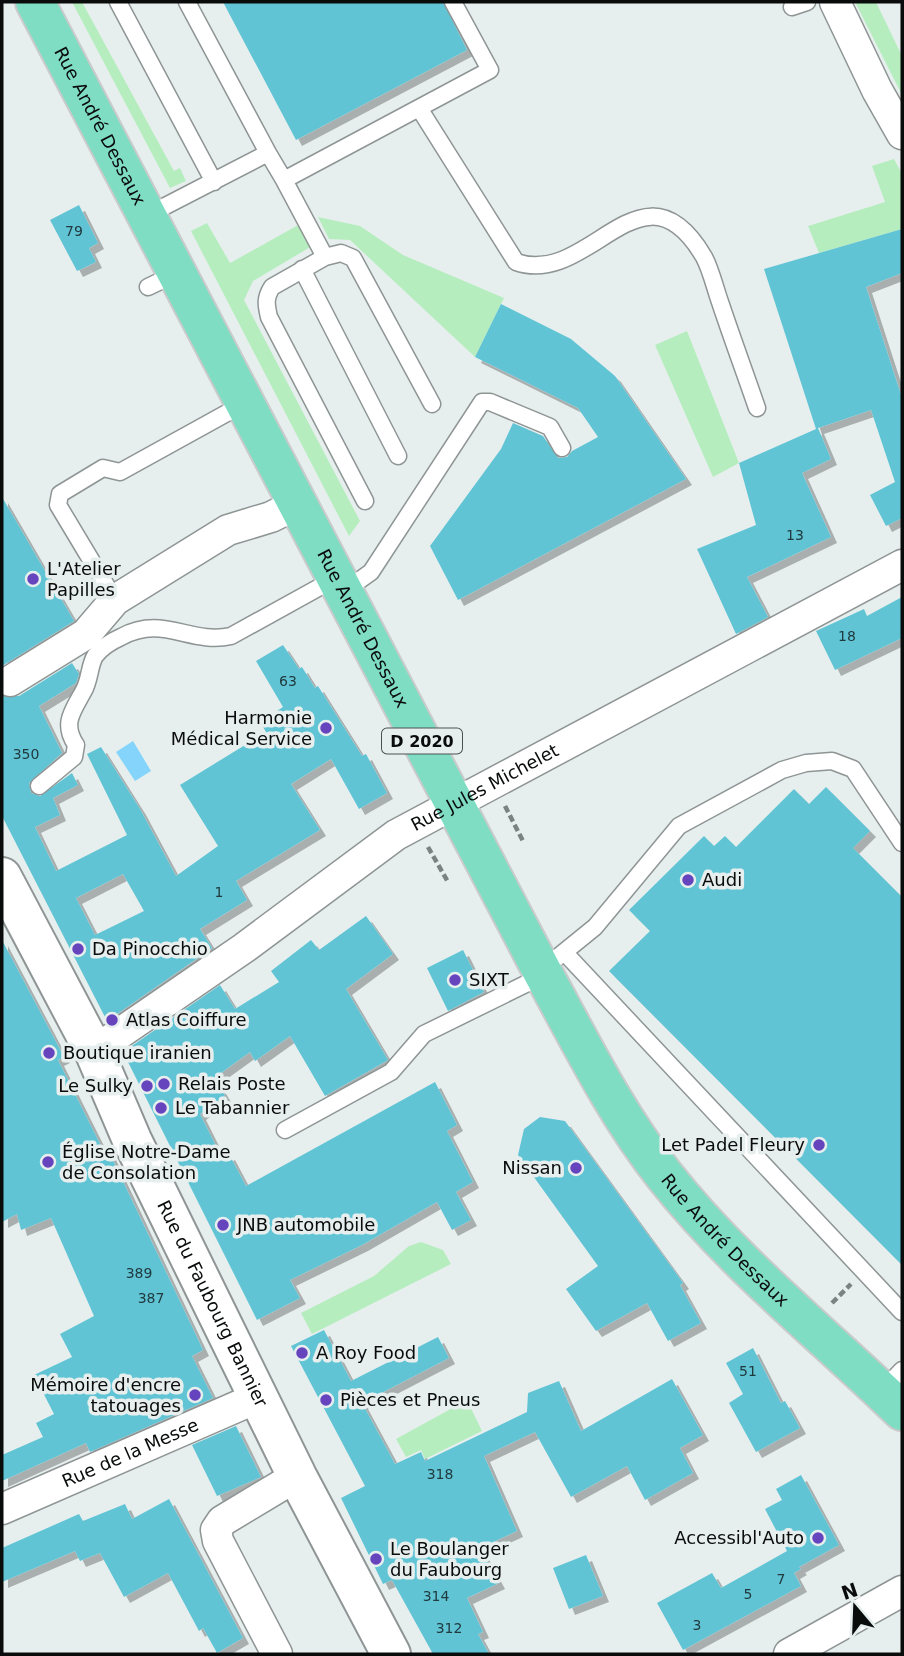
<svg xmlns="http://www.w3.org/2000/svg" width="904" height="1656" viewBox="0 0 904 1656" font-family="'DejaVu Sans',sans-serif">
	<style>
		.green { fill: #b6edbf }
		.water { fill: #84d4fb }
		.building { fill: #61c4d5; fill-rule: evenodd; filter: url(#shadow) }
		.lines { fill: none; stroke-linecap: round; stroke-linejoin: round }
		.service-casing { stroke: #8e9594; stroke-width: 19 }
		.minor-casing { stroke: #8e9594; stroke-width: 33 }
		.secondary-casing { stroke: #8e9594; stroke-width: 42 }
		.primary-casing { stroke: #c9caca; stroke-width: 42 }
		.path { stroke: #7c8181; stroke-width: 4.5; stroke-dasharray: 7 3.5; stroke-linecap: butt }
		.service { stroke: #fff; stroke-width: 16 }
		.minor { stroke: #fff; stroke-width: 30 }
		.secondary { stroke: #fff; stroke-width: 38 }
		.primary { stroke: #7fddc4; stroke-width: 38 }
		.poi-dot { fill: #6544bd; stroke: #e7efee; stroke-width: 2.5 }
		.labels { text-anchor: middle; stroke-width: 7; stroke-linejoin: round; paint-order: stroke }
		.number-label { font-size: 14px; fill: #203a3e }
		.shield { fill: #e7efee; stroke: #4c5050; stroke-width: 2 }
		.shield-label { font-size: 16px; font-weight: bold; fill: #0a0c0c }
		.street-label { font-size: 18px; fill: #0a0c0c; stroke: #e7efee }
		.poi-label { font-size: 18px; fill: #0a0c0c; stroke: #e7efee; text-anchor: start }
	</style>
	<defs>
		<filter id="shadow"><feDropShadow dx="6" dy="6" stdDeviation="0" flood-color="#0004"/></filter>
	</defs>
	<rect width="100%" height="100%" fill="#e7efee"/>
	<path class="green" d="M72,2H82L174,171L180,168L186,181L170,188Z
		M855,2H876L902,56V95Z
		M894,159L902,174V229L819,253L808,226L885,202L872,166Z
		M318,217L360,226L403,255L504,298L475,357L350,240L329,239Z
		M207,223L230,263L300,224L312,246L253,281L244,300L360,521L349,536L191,231Z
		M687,331L739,463L713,477L655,345Z
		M421,1242L443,1250L451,1264L312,1334L301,1313L374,1276L409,1246Z
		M467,1400L482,1431L425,1459L421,1450L406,1457L396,1439Z"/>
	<path class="water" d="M133,741L151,771L135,781L116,752Z"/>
	<path class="building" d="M223,2H443L467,50L296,140Z
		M79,205L98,243L89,248L96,262L77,271L50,220Z
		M902,229V273L866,287L902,398V518L886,526L870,495L895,482L871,410L818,428L831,459L802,473L831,537L747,577L768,617L736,634L697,549L756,525L739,463L816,429L764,269Z
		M501,304L571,339L615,376L686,479L458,600L430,546L501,449L513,423L543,436L558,458L567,457L572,451L598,437L578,408L475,357Z
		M2,497L74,621L2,666Z
		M902,597V638L835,670L816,631L864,609L867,616Z
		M283,645L299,669L302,667L315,688L318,686L362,756L366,754L387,793L359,809L331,759L291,784L320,830L236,881L247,900L200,929L212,948L107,1021L2,816V696H19L72,663L79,674L76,683L39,706L62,753L29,783L31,793L40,796L72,773L78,785L53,798L60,815L35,827L56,871L127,835L87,754L101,747L140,809L176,876L218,846L180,785L266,732L260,722L283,707L256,661ZM123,874L144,911L95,935L76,898Z
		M826,787L870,831L853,848L902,897V1265L609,971L650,931L629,910L704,836L714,846L725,836L736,847L794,789L809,804Z
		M366,916L393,954L346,989L388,1060L325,1096L290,1036L255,1061L250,1052L214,1078L225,1096L200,1114L222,1158L229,1154L246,1186L435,1082L457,1125L447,1131L473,1182L456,1192L471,1220L452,1230L437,1202L362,1245L290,1280L300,1298L257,1320L123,1052L220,985L235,1009L279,982L271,971L311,940L319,950Z
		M2,940L64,1057L58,1060L106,1156L110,1154L203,1350L192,1356L213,1398L90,1452L86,1443L2,1481V1455L43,1437L36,1423L54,1414L34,1375L72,1357L60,1334L94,1316L51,1218L21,1230L17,1214L2,1222Z
		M463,950L484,992L448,1011L427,968Z
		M540,1117L565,1121L683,1283L680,1285L701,1323L668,1341L647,1303L596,1331L566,1289L598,1266L518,1155L524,1129Z
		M324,1330L351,1381L438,1337L449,1358L362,1403L395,1464L421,1452L425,1461L527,1412L528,1393L559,1381L581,1431L672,1379L703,1435L680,1448L693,1473L645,1500L627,1466L571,1497L535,1432L484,1456L517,1531L480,1548L499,1583L467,1598L483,1632L478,1634L489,1654H433L392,1580L383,1584L341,1498L365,1486L291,1346Z
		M753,1348L781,1403L785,1401L800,1428L756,1452L729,1403L743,1394L726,1363Z
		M236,1426L261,1477L217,1496L192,1445Z
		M801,1475L839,1545L799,1567L801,1569L794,1573L801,1586L683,1650L657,1603L712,1573L721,1588L787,1551L765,1509L782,1500L776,1489Z
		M169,1499L243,1638L217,1653L203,1628L199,1631L168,1573L124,1597L100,1553L80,1561L75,1551L2,1582V1548L79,1514L83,1521L125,1504L132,1519Z
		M586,1555L603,1596L569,1609L553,1568Z"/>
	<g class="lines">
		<defs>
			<path id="service" d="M118,2L214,182
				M792,7L807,2
				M419,108L516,262C590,288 642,152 704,257C711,270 715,288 720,302C732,338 745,373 757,408
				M268,153L284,180L490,70L453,2
				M284,180L325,257L272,287C265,298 266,304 269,317L365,501
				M146,216L268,153L187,2
				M325,257L341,253L353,258L432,404
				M302,269L398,456
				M148,287L175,274
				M343,592L371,572L482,402H490L550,427L562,448
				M115,600L58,505L60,494L103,468L120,472L245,403
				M39,786L74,757L76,745C62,724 72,712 83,692C90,681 89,666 95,656C101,648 112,641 121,637C163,614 190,645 231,636L336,578
				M565,953L902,1312
				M558,957L595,927L679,826L782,770L806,763L832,761L853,769L902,843
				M285,1130L391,1072L424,1034L544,975
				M882,1391L902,1370"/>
			<g id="minor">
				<path d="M835,2L877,90L902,134"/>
				<path d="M10,681L86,634L115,600L228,530L271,517L297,504"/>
				<path id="s1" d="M94,1051L244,948L396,835L902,565"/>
				<path id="s2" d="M2,1509L259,1397"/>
				<path d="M277,1654L218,1541L216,1530L222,1521L297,1476"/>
				<path d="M789,1654L902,1591"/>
			</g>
			<g id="secondary">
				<path id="s3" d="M2,877L94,1051L132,1140L209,1297L297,1476L391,1654"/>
			</g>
			<g id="primary">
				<path id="s4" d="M35,2L544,975C581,1043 616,1114 664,1175C734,1264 822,1333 902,1411"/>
			</g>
		</defs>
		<use href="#service" class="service-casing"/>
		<use href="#minor" class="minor-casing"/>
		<use href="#secondary" class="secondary-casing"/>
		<use href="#primary" class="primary-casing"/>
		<path class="path" d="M505,806L524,843
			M428,847L448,882
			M832,1303L851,1284"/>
		<use href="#service" class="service"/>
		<use href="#minor" class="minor"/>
		<use href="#secondary" class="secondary"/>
		<use href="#primary" class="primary"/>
	</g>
	<g class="poi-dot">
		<circle cx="33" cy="579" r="7"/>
		<circle cx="326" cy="728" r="7"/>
		<circle cx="688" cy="880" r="7"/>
		<circle cx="78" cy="949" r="7"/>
		<circle cx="455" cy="980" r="7"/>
		<circle cx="112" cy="1020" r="7"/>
		<circle cx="49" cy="1053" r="7"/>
		<circle cx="164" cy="1084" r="7"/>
		<circle cx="147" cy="1086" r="7"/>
		<circle cx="161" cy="1108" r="7"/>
		<circle cx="819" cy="1145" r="7"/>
		<circle cx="48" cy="1162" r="7"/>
		<circle cx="576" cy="1168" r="7"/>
		<circle cx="223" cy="1225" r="7"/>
		<circle cx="302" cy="1353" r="7"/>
		<circle cx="195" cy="1395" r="7"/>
		<circle cx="326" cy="1400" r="7"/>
		<circle cx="818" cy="1538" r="7"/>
		<circle cx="376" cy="1559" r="7"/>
	</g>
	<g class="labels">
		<g class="number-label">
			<text x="74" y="236">79</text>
			<text x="795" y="540">13</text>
			<text x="847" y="641">18</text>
			<text x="288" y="686">63</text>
			<text x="26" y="759">350</text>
			<text x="219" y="897">1</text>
			<text x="139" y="1278">389</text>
			<text x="151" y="1303">387</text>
			<text x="748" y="1376">51</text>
			<text x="440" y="1479">318</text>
			<text x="781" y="1584">7</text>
			<text x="748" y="1599">5</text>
			<text x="436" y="1601">314</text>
			<text x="697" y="1630">3</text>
			<text x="449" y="1633">312</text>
		</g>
		<rect class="shield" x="382" y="728.5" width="80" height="25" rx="5"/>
		<g class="shield-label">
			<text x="422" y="747">D 2020</text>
		</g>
		<g class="street-label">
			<text dy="6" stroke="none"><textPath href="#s4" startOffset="140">Rue André Dessaux</textPath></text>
			<text dy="6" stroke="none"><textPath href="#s4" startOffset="707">Rue André Dessaux</textPath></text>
			<text dy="6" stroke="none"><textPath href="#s1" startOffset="472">Rue Jules Michelet</textPath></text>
			<text dy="6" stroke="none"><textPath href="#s4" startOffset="1421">Rue André Dessaux</textPath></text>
			<text dy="6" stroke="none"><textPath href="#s3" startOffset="476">Rue du Faubourg Bannier</textPath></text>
			<text dy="6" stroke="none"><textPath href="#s2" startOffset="140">Rue de la Messe</textPath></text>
		</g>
		<g class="poi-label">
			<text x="47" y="575">L'Atelier<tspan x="47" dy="21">Papilles</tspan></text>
			<text x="312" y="724" text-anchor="end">Harmonie<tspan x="312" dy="21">Médical Service</tspan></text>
			<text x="702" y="886">Audi</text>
			<text x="92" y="955">Da Pinocchio</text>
			<text x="469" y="986">SIXT</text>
			<text x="126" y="1026">Atlas Coiffure</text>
			<text x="63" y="1059">Boutique iranien</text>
			<text x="178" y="1090">Relais Poste</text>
			<text x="133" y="1092" text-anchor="end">Le Sulky</text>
			<text x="175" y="1114">Le Tabannier</text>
			<text x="805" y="1151" text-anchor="end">Let Padel Fleury</text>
			<text x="62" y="1158">Église Notre-Dame<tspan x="62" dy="21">de Consolation</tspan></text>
			<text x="562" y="1174" text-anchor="end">Nissan</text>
			<text x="237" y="1231">JNB automobile</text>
			<text x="316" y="1359">A Roy Food</text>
			<text x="181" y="1391" text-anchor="end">Mémoire d'encre<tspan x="181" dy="21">tatouages</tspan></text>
			<text x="340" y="1406">Pièces et Pneus</text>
			<text x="804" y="1544" text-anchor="end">Accessibl'Auto</text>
			<text x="390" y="1555">Le Boulanger<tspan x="390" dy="21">du Faubourg</tspan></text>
		</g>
	</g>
	<rect width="904" height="1656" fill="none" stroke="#0a0c0c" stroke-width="7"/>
	<g transform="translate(855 1607) rotate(341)" stroke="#e7efee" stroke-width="5" paint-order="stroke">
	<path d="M0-5L12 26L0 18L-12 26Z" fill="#0a0c0c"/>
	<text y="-10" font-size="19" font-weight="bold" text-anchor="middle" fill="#0a0c0c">N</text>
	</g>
</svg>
